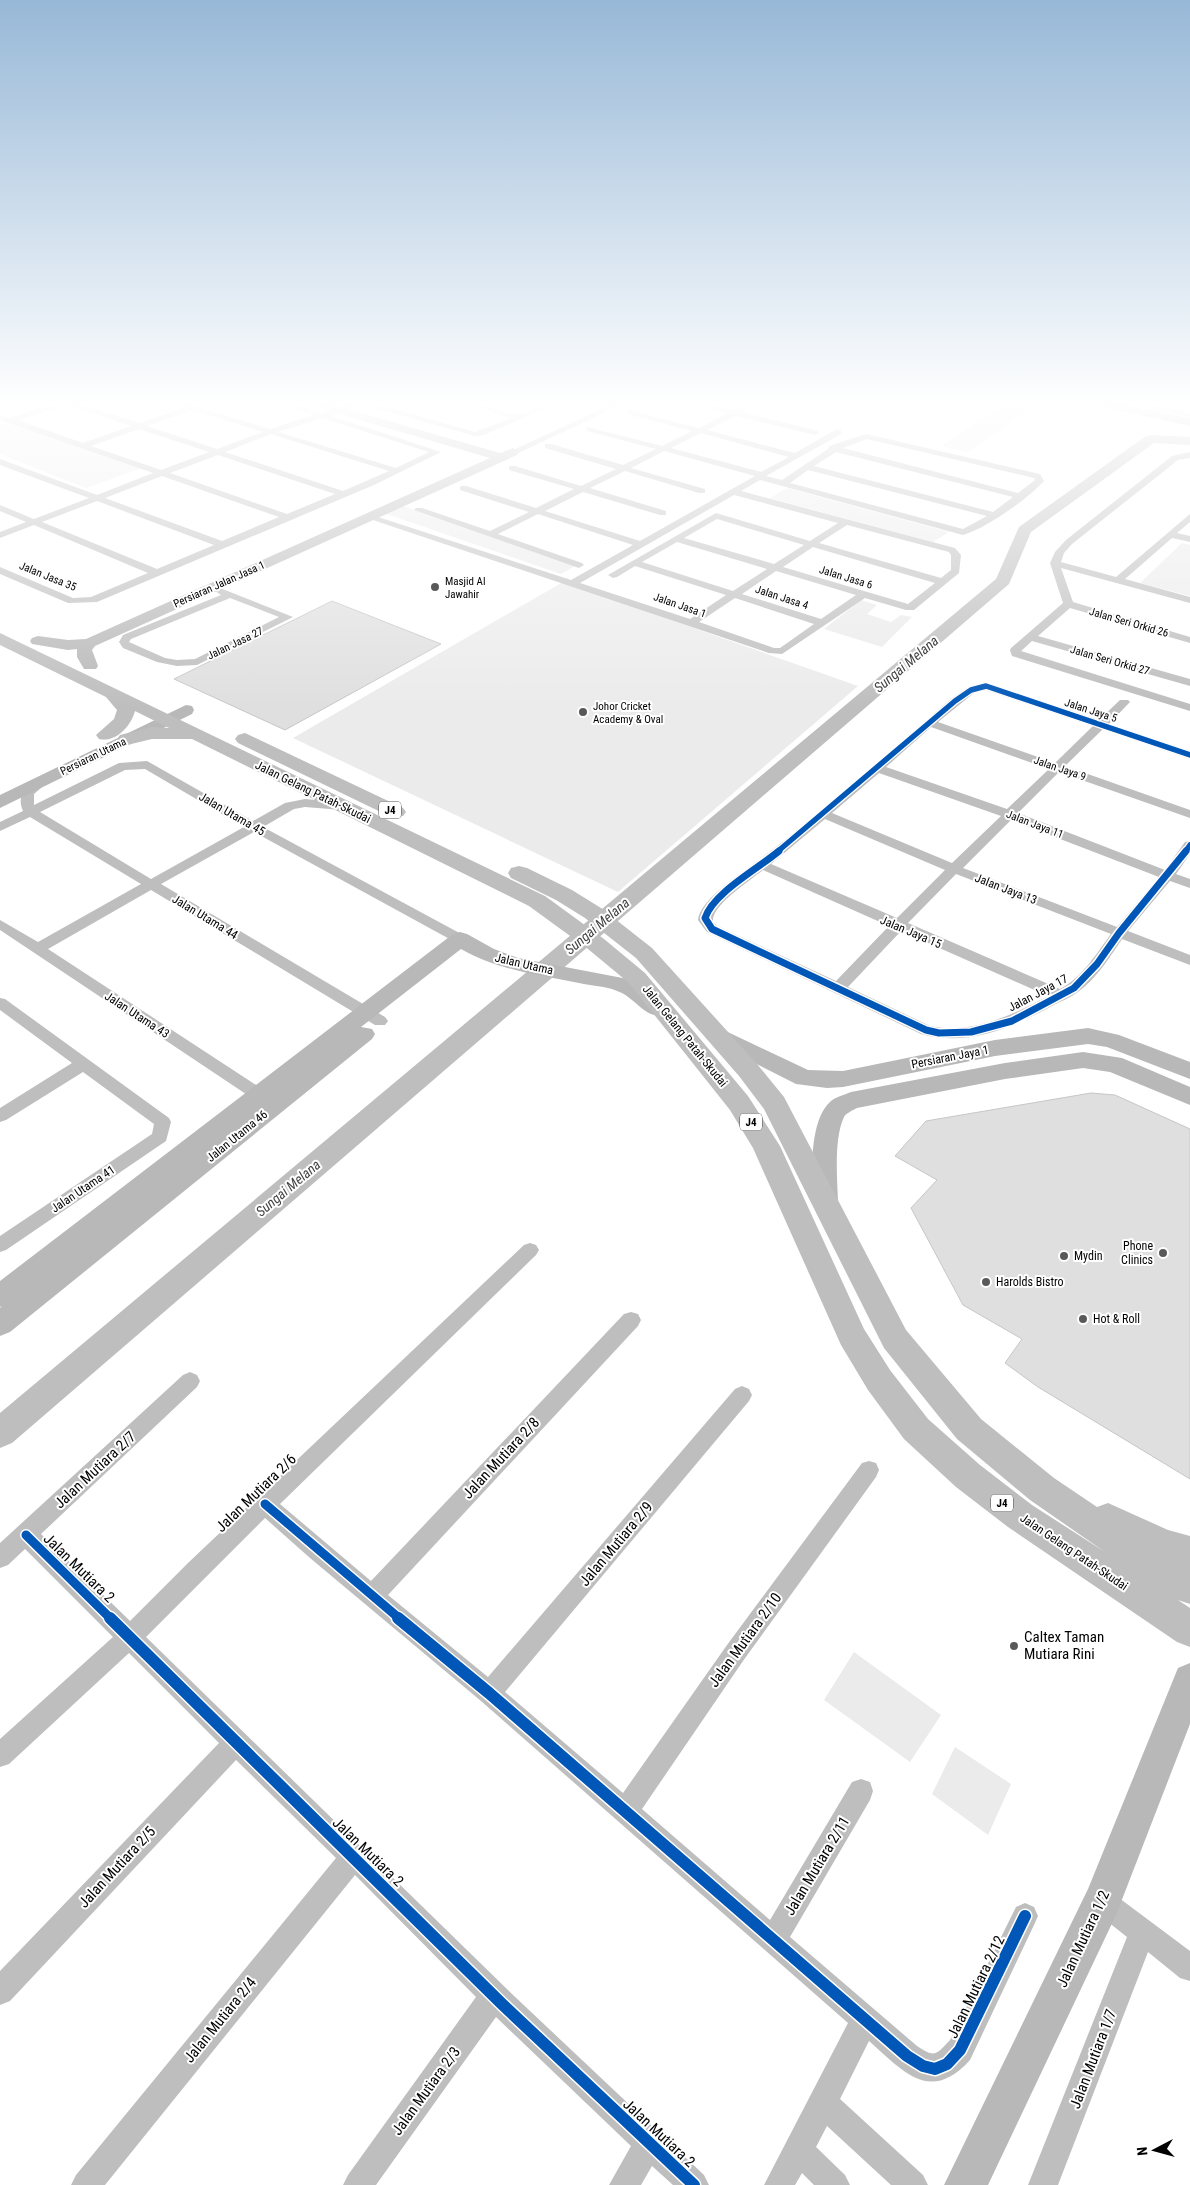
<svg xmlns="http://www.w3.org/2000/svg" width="1190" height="2185" viewBox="0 0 1190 2185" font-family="'Roboto Condensed',sans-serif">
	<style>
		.green { fill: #ebebeb }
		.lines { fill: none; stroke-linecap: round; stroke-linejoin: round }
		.river { fill: #bebebe; fill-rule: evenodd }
		.building { fill: #dfdfdf; stroke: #c6c6c6 }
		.street { fill: #bebebe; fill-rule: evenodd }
		.secondary { fill: #b8b8b8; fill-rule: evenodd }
		.primary { fill: #bebebe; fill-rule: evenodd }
		.cycleway-far3-casing { stroke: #fff; stroke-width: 8 }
		.cycleway-far2-casing { stroke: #fff; stroke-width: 10 }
		.cycleway-far1-casing { stroke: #fff; stroke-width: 12 }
		.cycleway-casing { stroke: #fff; stroke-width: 15 }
		.cycleway-far3 { stroke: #0057b8; stroke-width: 5.5 }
		.cycleway-far2 { stroke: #0057b8; stroke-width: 7 }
		.cycleway-far1 { stroke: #0057b8; stroke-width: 9 }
		.cycleway { stroke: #0057b8; stroke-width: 12 }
		.poi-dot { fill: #595959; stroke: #fff; stroke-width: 2 }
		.labels { text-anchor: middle; stroke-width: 4; stroke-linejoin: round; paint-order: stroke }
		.far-street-label { font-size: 11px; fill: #000; stroke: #fff }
		.far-poi-label { font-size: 11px; fill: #000; stroke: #fff; text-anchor: start }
		.shield { fill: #fff; stroke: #4c4c4c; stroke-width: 1 }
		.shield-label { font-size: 11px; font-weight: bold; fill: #000 }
		.street-label { font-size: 12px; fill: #000; stroke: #fff }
		.poi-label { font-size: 12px; fill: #000; stroke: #fff; text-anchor: start }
		.water-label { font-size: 14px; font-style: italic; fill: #434343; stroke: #fff }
		.near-street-label { font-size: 15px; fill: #000; stroke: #fff }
		.near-poi-label { font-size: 15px; fill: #000; stroke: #fff; text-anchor: start }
	</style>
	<rect width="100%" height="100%" fill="#fff"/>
	<path class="green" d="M1005,405L1028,410L968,452L941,446Z
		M14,420L142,468L86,488L0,454V425Z
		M787,488L949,532L933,542L770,498Z
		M400,505L575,566L561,574L384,513Z
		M1182,543L1190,545V596L1140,583Z
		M563,582L858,686L618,892L293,738Z
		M861,600L877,605L867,614L891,622L901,615L912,617L882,647L824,629Z
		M854,1652L941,1715L910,1762L824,1700Z
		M955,1747L1011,1784L988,1835L932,1794Z"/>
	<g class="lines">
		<path class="river" d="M1151,435L1190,437V445L1154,443L1031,532L1009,584L12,1443L0,1448V1413L996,579L1019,527L1146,436Z"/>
	</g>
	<path class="building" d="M332,601L441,644L285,730L174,679Z
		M1091,1093L1115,1095L1190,1129V1479L1038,1387L1005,1363L1022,1339L963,1305L911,1208L937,1180L895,1156L926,1121Z"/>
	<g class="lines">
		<path class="street" d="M60,402H75L139,423L184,408L170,402H182L270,429L313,415L276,402H288L322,413L351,402H370L475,432L511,418L462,402C483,402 499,413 517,414C528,415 543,402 559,402L484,435L475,436L360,404L331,416L441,452L374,485L97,602L68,603L0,574V567L73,598L91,597L148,573L34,525L0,538V532L26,522L0,511V505L34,519L89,498L0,465V459L97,495L153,473L0,420V415L10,418ZM67,405L131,426L83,443L18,420ZM192,410L263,432L217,449L147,426ZM322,418L429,452L396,468L278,432ZM139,429L209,452L161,470L91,446ZM271,434L389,471L343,491L225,452ZM218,455L335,494L287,514L170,473ZM162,476L279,517L222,541L105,498ZM97,501L214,545L157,569L42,522Z
			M616,402H627L516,454L509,452Z
			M688,402H702L734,410L747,405L751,407L742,412L818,431L819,433L815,435L736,416L707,430L795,453L835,430H841V434L766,476L782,480L828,449L829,446L866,434L1040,474L1044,481C1029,498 985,529 963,535L760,480L741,491L955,548L961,555L959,573L914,610H906L865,598L782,654L769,653L364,517L369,514L372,515L571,580L633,545L538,514L498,534L582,563L584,565L579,568L414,510L416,508H422L490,531L529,512L460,490V486H466L536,508L574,489L509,470V466H515L581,486L616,469L545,448V444H551L623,465L656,449L587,431V427L662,446L692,431L627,414V410L699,428L728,413ZM701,433L789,457L761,472L671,448ZM867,439L1034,478L1035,480L1018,493L843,448ZM664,451L755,476L640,541L545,511L583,492L660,515H666V511L590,488L625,471L699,493H705V489L631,468ZM836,452L1013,497L993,512L814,466ZM808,470L987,516L963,529L790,483ZM734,495L838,523L810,541L716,513L608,575L613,578L617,577L635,566L726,595L690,619L580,583ZM717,519L804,545L774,564L684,538ZM847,525L949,552L951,555V570L941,578L819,543ZM677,542L767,569L733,591L642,562ZM813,547L935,583L908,604L783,567ZM776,571L856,595L821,619L742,594ZM735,598L814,624L780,648H774L699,622Z
			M1125,402H1140L1190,413V417Z
			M1190,452V458L1178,460L1072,544L1064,553L1061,562L1116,577L1190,514V522L1177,533L1190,536V542L1172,538L1125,579L1190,597V603L1061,568L1073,602L1190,637V643L1070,608L1038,636L1190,679V686L1032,641L1021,651L1190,704V711L1012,656L1010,650L1011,648L1063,603L1050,563L1055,552L1066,540L1172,456Z
			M220,588L293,617L197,665L177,666L157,662L123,648L119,642L123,635L221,595L215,591ZM230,598L279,617L195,659L177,660L165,658L129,642L131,639Z
			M986,683L1099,720L1120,700H1128L1130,702L1128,704L1109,724L1190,751V759L1103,729L1065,766L1190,810V818L1059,772L1018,813L1165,870L1185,842L1190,841V854L1176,874L1190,879V888L1170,881L1128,931L1190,955V965L1122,939C1110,957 1096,979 1078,992C1070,998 1061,1001 1052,1006C1011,1028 967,1047 921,1034L707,932L698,920C700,899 743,872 759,860C826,810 888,753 951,699L967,688ZM986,690L1093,726L1055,763L938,722L975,692ZM931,727L1049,769L1007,809L886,767ZM879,773L1001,816L952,863L832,813ZM825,819L945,870L897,918L771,864ZM1011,820L1159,877L1117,927L963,868ZM763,870L889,926L836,981L717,926L713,922C710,906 751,880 763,870ZM956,874L1111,934C1096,954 1082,978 1060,989L908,923ZM901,931L1048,996C1012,1015 972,1035 930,1026L848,987Z
			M147,761L253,821L285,803L305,799L347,803L348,806L347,809L342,810L305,807L294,809L263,827L465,936L467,939L465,942H455L254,832L161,884L385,1017L388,1021L385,1025H375L151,890L48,949L273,1096L275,1100L273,1104L267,1106L261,1104L0,930V920L38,942L141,884L30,817L0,831V822L23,811C16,795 26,787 39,778H47L49,781L34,794V805L119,763ZM145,769L244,827L151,879L40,812L125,770Z
			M0,998L5,999L169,1118L171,1122L166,1141L6,1250L0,1252V1236L152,1134L154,1124L83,1072L6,1120L0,1122V1108L72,1063L0,1010Z
			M530,1243L536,1245L539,1250L536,1255L280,1504L371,1581L624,1314L631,1312L638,1314L641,1320L638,1326L388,1595L488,1677L735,1389L742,1386L749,1389L752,1395L749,1401L505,1692L623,1793L727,1645L862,1463L869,1461L876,1463L879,1470L876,1477L743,1661L642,1809L770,1920L852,1782L861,1779L870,1782L873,1791L870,1800L790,1937L917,2046C935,2058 936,2055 950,2040L1016,1907L1025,1903L1034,1907L1038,1916L1034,1925L970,2060C930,2104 904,2072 869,2041L840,2099L923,2175L928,2185H891L827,2126L816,2147L845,2175L850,2185H814L802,2173L795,2185H764L848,2023L481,1701L310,1558L265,1518L146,1637L512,1994L704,2175L709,2185H673L652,2166L641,2185H609L631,2146L496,2017L376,2185H343L348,2175L476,1997L355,1875L105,2185H71L76,2175L336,1858L236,1760L10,2001L0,2005V1971L219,1743L129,1653L9,1764L0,1767V1739L113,1637L25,1549L8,1565L0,1568V1543L183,1375L190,1372L197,1375L200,1381L197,1387L41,1534L130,1621L189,1562L524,1245Z
			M1102,1888L1111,1892L1190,1951V1981L1180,1978L1148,1952L1058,2185H1028L1127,1937L1093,1910L1089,1901L1093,1892Z"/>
		<path class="secondary" d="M304,402H323L500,453L513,448L519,452L517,455L95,646L92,650L98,666L96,669H84L77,657V649L68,650L32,644L30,641L32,638L38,636L68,640L86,639L490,458L306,404Z
			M1089,402H1112L1190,418V426L1095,405Z
			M186,705L192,706L194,710L192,714L0,808V795Z
			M460,932L467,934L494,949L518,958L633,980L667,1005L670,1010L667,1015C645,1021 636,997 617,991C606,986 591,986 579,983C538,975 498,970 461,949L361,1027L372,1029L375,1034L372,1039L10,1332L0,1336V1308L2,1306L0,1307V1281L453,934Z
			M715,1026L808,1070L843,1071L995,1040L1088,1028L1119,1035L1190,1062V1079L1107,1047L1088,1044L995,1056L843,1087L827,1088L796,1084L707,1039L704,1034L707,1029Z
			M1083,1052L1122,1058L1190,1087V1105L1110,1072L1083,1068L1005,1079L857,1108C852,1111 846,1113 844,1117C834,1138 837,1177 838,1200L834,1207L825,1210L816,1207L812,1200C812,1174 809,1121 830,1102C835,1097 844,1095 851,1092L1005,1063Z
			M1190,1663V1724L1116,1915L988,2185H944L1088,1889L1178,1668Z"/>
		<path class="primary" d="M0,633L545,896L604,939L645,973L748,1096L780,1146L864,1329L890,1370L928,1419L980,1465L1032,1505L1105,1552L1030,1500L957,1439L884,1348L764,1109L739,1076L636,958L585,918L556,900L511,878L508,873L511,868L519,866L527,868L572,890L601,908L652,948L757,1064L784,1097L906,1330L981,1419L1054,1478L1097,1507L1108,1503L1168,1530L1190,1536V1604L1178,1600L1190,1608V1647L1177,1642L1008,1527L956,1487L904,1439L868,1390L841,1345L753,1148L730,1110L629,983L588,949L529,906L192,739H152L127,745L120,743L117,739L120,735L152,727L169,728L135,711C131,726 116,743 99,739L96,735L114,719L117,710L106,697L0,645Z
			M245,733L403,808L406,812L403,816L396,818L389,816L238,743L235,739L238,735Z"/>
		<defs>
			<path id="cycleway-far3" d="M777,852L955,701L971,690L986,686L1190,755
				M1185,852L1190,845"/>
			<path id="cycleway-far2" d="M779,851C759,868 713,893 705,918L712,929L926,1030L939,1033L971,1032L1012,1021L1074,988L1097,964L1119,933L1186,851"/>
			<path id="cycleway-far1" d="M265,1504L400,1619
				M26,1535L111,1619"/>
			<path id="cycleway" d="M110,1618L502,2004L694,2185
				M398,1618L489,1693L907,2056L923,2066L935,2069L947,2064L960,2050L1025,1916"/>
		</defs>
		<use href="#cycleway-far3" class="cycleway-far3-casing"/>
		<use href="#cycleway-far2" class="cycleway-far2-casing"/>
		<use href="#cycleway-far1" class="cycleway-far1-casing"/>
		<use href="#cycleway" class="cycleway-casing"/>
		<use href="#cycleway-far3" class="cycleway-far3"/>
		<use href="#cycleway-far2" class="cycleway-far2"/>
		<use href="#cycleway-far1" class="cycleway-far1"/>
		<use href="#cycleway" class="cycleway"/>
	</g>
	<linearGradient id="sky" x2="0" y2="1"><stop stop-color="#97b8d7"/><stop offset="0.57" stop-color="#fff"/><stop offset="1" stop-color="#fff" stop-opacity="0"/></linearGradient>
	<rect width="1190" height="708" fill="url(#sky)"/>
	<g class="poi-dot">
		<circle cx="435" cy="587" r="5"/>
		<circle cx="583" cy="712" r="5"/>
		<circle cx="1163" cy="1253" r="5"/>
		<circle cx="1064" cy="1256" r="5"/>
		<circle cx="986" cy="1282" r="5"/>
		<circle cx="1083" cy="1319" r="5"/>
		<circle cx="1014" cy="1646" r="5"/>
	</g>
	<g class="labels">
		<g class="far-street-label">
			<text transform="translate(48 576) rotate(22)" y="4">Jalan Jasa 35</text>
			<text transform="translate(846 577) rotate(17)" y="4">Jalan Jasa 6</text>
			<text transform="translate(219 584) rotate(-24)" y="4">Persiaran Jalan Jasa 1</text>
			<text transform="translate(782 597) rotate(18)" y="4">Jalan Jasa 4</text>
			<text transform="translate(680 605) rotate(19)" y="4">Jalan Jasa 1</text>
			<text transform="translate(1129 622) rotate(16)" y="4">Jalan Seri Orkid 26</text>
			<text transform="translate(235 643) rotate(-26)" y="4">Jalan Jasa 27</text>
			<text transform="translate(1110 660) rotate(16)" y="4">Jalan Seri Orkid 27</text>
			<text transform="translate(1091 710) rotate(18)" y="4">Jalan Jaya 5</text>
			<text transform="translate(93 756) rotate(-26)" y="4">Persiaran Utama</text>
			<text transform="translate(1060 768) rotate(19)" y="4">Jalan Jaya 9</text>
			<text transform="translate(1035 824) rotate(21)" y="4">Jalan Jaya 11</text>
		</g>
		<g class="far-poi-label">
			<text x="445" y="585">Masjid Al<tspan x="445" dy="13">Jawahir</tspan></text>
			<text x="593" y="710">Johor Cricket<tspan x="593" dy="13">Academy &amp; Oval</tspan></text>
		</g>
		<g class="shield">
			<rect x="379" y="801.5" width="22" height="17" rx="4"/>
			<rect x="740" y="1113.5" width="22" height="17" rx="4"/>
			<rect x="991" y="1494.5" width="22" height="17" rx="4"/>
		</g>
		<g class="shield-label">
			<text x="390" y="814">J4</text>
			<text x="751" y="1126">J4</text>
			<text x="1002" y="1507">J4</text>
		</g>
		<g class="street-label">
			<text transform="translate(313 792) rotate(26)" y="4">Jalan Gelang Patah-Skudai</text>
			<text transform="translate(232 814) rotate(30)" y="4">Jalan Utama 45</text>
			<text transform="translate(1006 889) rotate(21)" y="4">Jalan Jaya 13</text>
			<text transform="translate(205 917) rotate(31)" y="4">Jalan Utama 44</text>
			<text transform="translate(911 932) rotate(23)" y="4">Jalan Jaya 15</text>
			<text transform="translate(524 964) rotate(13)" y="4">Jalan Utama</text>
			<text transform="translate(1038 993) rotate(-28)" y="4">Jalan Jaya 17</text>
			<text transform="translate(137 1015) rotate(33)" y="4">Jalan Utama 43</text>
			<text transform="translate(685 1036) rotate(51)" y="4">Jalan Gelang Patah-Skudai</text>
			<text transform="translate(950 1057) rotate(-11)" y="4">Persiaran Jaya 1</text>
			<text transform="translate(237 1136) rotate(-39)" y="4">Jalan Utama 46</text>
			<text transform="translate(83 1189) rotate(-34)" y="4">Jalan Utama 41</text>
			<text transform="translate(1074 1552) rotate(34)" y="4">Jalan Gelang Patah-Skudai</text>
		</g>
		<g class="poi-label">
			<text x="1153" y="1250" text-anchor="end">Phone<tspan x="1153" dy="14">Clinics</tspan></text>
			<text x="1074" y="1260">Mydin</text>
			<text x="996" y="1286">Harolds Bistro</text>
			<text x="1093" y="1323">Hot &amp; Roll</text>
		</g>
		<g class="water-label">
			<text transform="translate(906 664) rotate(-40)" y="5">Sungai Melana</text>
			<text transform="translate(597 926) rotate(-40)" y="5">Sungai Melana</text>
			<text transform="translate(288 1188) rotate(-40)" y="5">Sungai Melana</text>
		</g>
		<g class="near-street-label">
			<text transform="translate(501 1458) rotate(-47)" y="5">Jalan Mutiara 2/8</text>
			<text transform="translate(95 1470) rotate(-43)" y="5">Jalan Mutiara 2/7</text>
			<text transform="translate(256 1493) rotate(-44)" y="5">Jalan Mutiara 2/6</text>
			<text transform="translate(616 1544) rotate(-50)" y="5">Jalan Mutiara 2/9</text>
			<text transform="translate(79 1568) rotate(44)" y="5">Jalan Mutiara 2</text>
			<text transform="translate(745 1640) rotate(-54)" y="5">Jalan Mutiara 2/10</text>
			<text transform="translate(368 1852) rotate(44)" y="5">Jalan Mutiara 2</text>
			<text transform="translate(817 1866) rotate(-59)" y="5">Jalan Mutiara 2/11</text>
			<text transform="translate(117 1867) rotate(-47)" y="5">Jalan Mutiara 2/5</text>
			<text transform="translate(1083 1939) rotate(-65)" y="5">Jalan Mutiara 1/2</text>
			<text transform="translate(976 1987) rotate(-64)" y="5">Jalan Mutiara 2/12</text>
			<text transform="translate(220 2020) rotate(-51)" y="5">Jalan Mutiara 2/4</text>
			<text transform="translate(1093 2059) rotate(-69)" y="5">Jalan Mutiara 1/7</text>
			<text transform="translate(426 2091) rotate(-54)" y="5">Jalan Mutiara 2/3</text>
			<text transform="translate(659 2133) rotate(43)" y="5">Jalan Mutiara 2</text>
		</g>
		<g class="near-poi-label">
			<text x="1024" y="1642">Caltex Taman<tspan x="1024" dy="17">Mutiara Rini</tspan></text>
		</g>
	</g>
	<g transform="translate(1155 2150) rotate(264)" stroke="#ffffff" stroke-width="4" paint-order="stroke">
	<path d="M0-4L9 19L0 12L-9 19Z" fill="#000000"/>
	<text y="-8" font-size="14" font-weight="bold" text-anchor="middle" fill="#000000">N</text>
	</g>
</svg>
